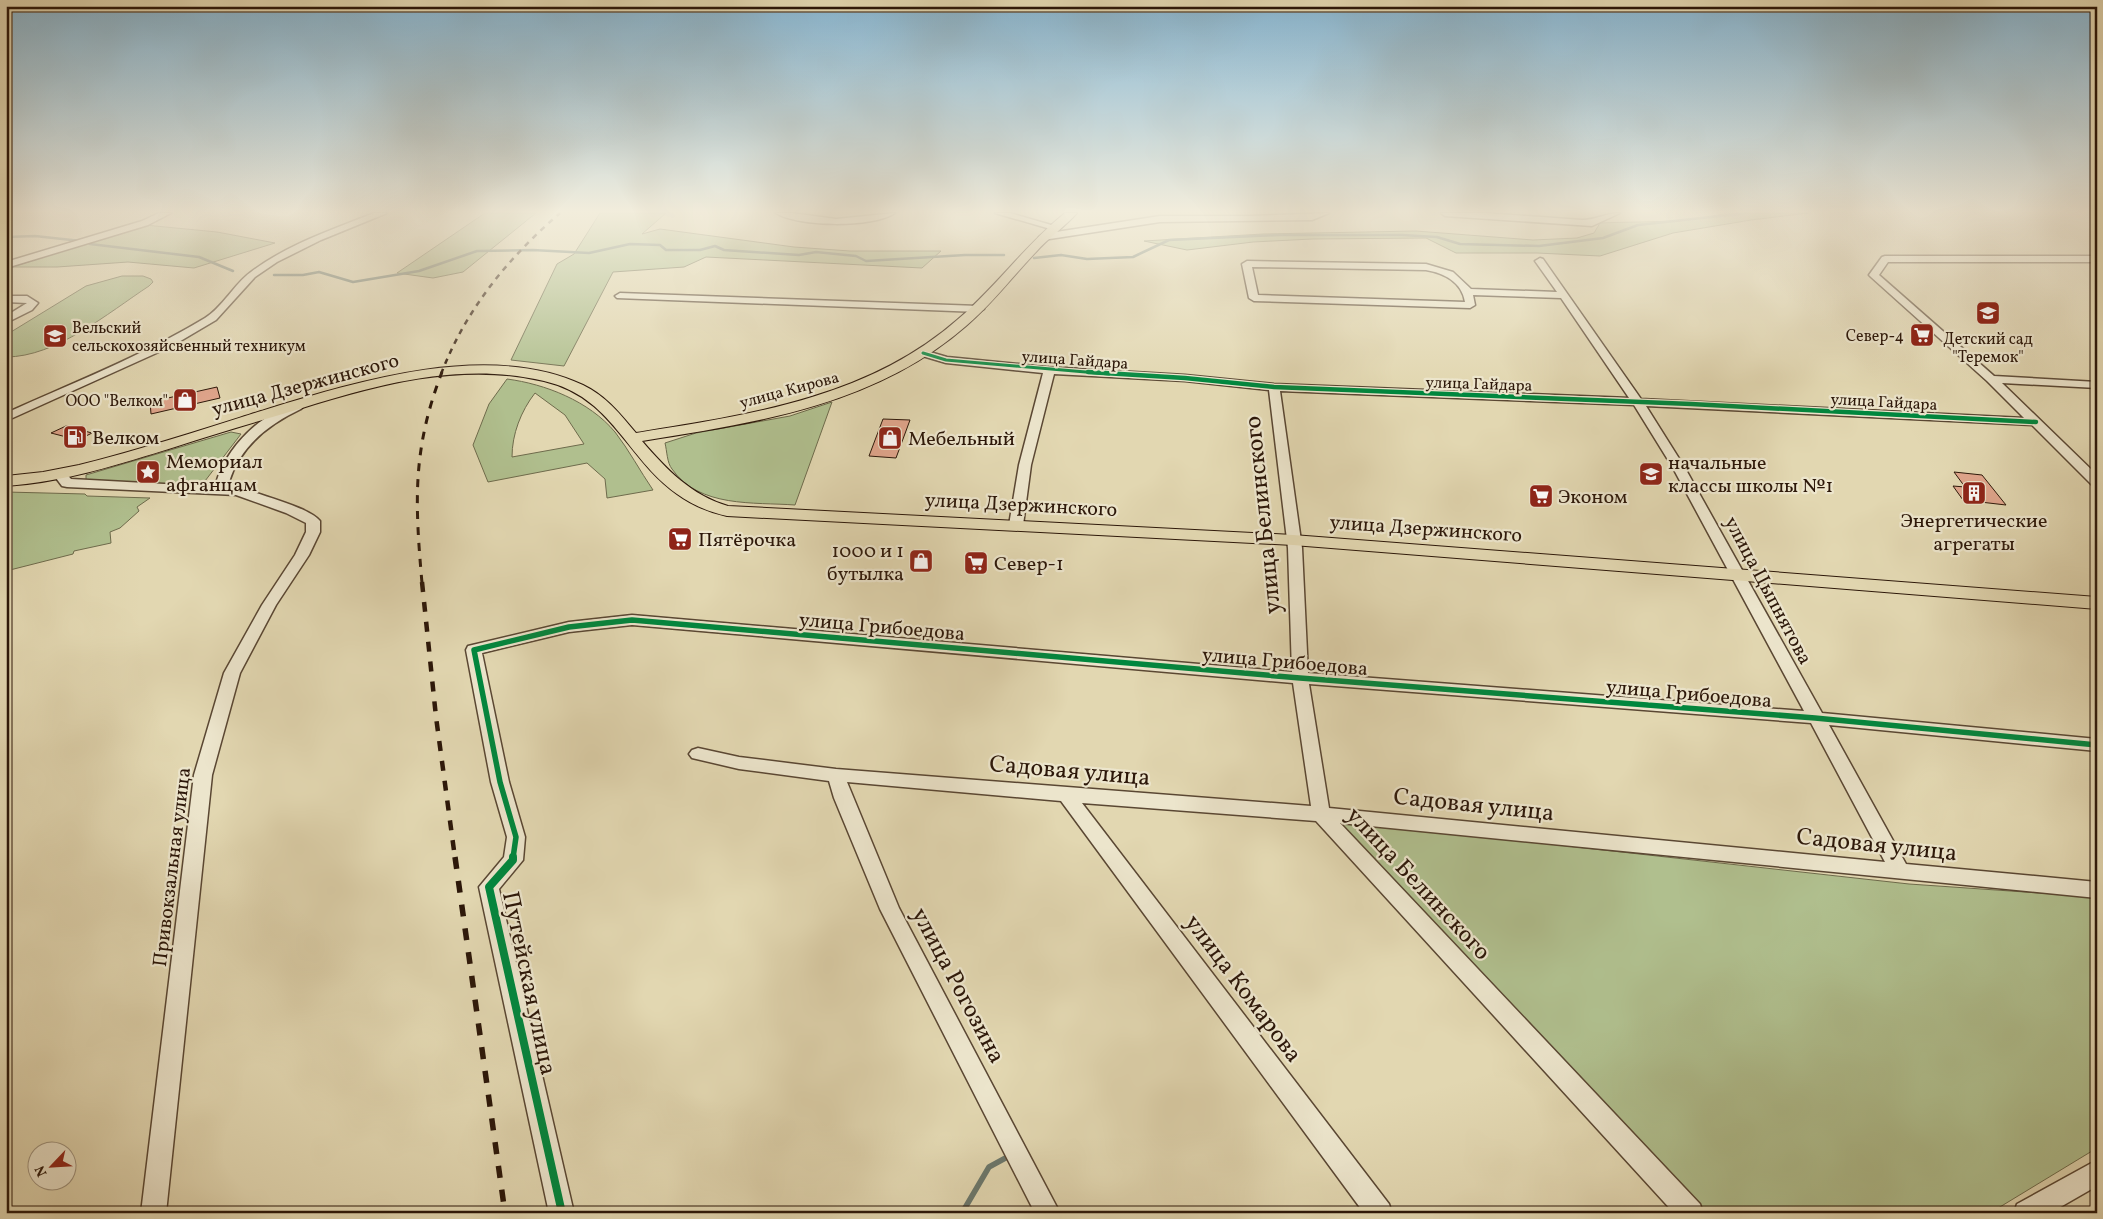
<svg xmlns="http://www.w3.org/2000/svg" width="2103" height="1219" viewBox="0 0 2103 1219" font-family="Vollkorn,serif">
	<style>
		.green { fill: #b0bf8e; stroke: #6e6b4c; fill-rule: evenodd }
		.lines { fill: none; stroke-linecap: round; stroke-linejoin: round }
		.stream-far1 { stroke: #6b786d; stroke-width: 2.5 }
		.stream { stroke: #6b786d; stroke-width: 5.5 }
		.building { fill: #e1a68d; stroke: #2c1709 }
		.minor-casing { stroke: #5a4733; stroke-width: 3 }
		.major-casing { stroke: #2c1709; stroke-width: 2 }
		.minor { fill: #ece5cc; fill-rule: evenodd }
		.major { fill: #e2d7b1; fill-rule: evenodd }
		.rail-far3 { stroke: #2c1709; stroke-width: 2.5; stroke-dasharray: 5.5 5.5; stroke-linecap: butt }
		.rail-far2 { stroke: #2c1709; stroke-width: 3; stroke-dasharray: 8 8; stroke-linecap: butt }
		.rail-far1 { stroke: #2c1709; stroke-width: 4.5; stroke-dasharray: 10 10; stroke-linecap: butt }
		.rail { stroke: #2c1709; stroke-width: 5.5; stroke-dasharray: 12 12; stroke-linecap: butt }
		.cycleway-far3-casing { stroke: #ece5cc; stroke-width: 5 }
		.cycleway-far2-casing { stroke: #ece5cc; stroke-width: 7 }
		.cycleway-far1-casing { stroke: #ece5cc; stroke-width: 9 }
		.cycleway-casing { stroke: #ece5cc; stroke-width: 11 }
		.cycleway-far3 { stroke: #00873e; stroke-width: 3 }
		.cycleway-far2 { stroke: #00873e; stroke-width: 4.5 }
		.cycleway-far1 { stroke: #00873e; stroke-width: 5.5 }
		.cycleway { stroke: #00873e; stroke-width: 8 }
		.labels { text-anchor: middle; stroke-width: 4.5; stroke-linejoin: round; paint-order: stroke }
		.far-poi-label { font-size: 16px; fill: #2c1709; stroke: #ece5cc; text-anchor: end }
		.far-street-label { font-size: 16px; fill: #2c1709; stroke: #ece5cc }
		.street-label { font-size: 20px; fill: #2c1709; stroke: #ece5cc }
		.poi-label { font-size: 20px; fill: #2c1709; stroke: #ece5cc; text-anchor: start }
		.near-street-label { font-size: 24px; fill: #2c1709; stroke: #ece5cc }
	</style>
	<rect width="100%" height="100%" fill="#e2d7b1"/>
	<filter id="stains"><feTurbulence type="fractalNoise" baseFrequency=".004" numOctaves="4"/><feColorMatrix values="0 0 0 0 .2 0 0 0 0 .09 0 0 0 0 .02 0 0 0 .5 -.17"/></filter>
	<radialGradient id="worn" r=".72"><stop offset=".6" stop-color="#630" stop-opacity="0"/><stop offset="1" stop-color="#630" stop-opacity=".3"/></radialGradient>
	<path class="green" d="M485,213H536L463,272L433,278L397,273Z
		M600,213H666L642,234L660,229L794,247L850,251H941L922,268L706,257L684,267L613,272L564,366L511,360L557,264L574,254Z
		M1727,213H1809L1751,220L1673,233L1600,256L1537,253H1456L1426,238L1312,239L1253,242L1187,250L1144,241L1263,234L1416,231L1533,240L1577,238L1594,233L1600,223C1643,221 1685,224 1727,213Z
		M145,225L217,232L275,243L194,268L128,262L57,267H12Z
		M122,276H143L151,279L153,282L149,286C108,313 56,357 6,357V335L86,286Z
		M507,379C545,384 589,401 615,432C629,450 640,471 653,490L607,498L605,479L587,463L488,482L473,445L489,404ZM535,393L565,415L584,444L512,457C512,434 521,411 535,393Z
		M832,402L795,505C754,502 699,508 672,469C667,463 667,451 665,443L696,433L790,416Z
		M231,432L241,434L205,481L191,486L86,481V475Z
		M6,492L85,494L87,496L150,498L137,507L139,511L120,528L110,532L111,543L74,551L73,554L6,571Z
		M1333,820L1909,884L2097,897V1148L1990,1213H1703Z"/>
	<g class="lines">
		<path class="stream-far1" d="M6,237L35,236L81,241
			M90,244L199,257L233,271
			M1034,258L1061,255L1087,259L1133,257L1169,240L1279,235H1402L1437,237L1460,244L1539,246L1603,238L1638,225L1747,213
			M274,275H303L319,272L353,282L419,271L477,251L533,250L589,253L630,244L660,245L666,250H700L715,246L724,250L799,255L816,252L856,256L866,261L965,255H1004"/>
		<path class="stream" d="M962,1213L989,1167L1011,1155"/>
	</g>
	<path class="building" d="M217,387L220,398L151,414L150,402Z
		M883,419L910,420L896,458L869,456Z
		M66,426L92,433L78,440L51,433Z
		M1954,472L1982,475L2006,505L1963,500L1953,486L1965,487Z"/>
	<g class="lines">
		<defs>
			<path id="minor" d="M159,213H171L148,225L6,268V262L142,221Z
				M374,213H387L321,240L277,262L255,277L216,320L172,346L6,421V413C73,383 142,356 205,318C223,307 234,284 251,272C288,244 332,230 374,213Z
				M776,213H792L836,219L895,213C873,228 798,227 776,213Z
				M995,213H1010L1058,227L1054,230Z
				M1329,213L1312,220L1160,222L1043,240L1039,237L1043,234L1160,216H1249Z
				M1441,213H1484L1582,220C1596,220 1606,213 1620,213L1592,226L1445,216Z
				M1885,256H2097V262H1888L1879,275L1994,376L2097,382V388L2002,383L2097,475V486L2092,485L2032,425L1646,406L1685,468L1822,713L2097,739V751L1829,725L1906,864L2097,882V898L1340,823L1700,1204L1703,1213H1674L1316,821L1082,803L1389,1204L1392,1213H1364L1061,801L847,782L899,908L1060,1213H1035L880,909L834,798L829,781L739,769L692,758L689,754L692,750L698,748L739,757L836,769L1311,806L1293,683L632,625L569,632L482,653L509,782L525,837L523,860L499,889L574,1213H549L479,887L504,857L507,837L491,782L466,650L468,646L569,622L632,615L1292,672L1288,548L1269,390L1185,381L1054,374L1031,465L1023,525L1016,529L1009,525L1019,465L1043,373L946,363L919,355L918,353L919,351L923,350L947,357L1049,367L1185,375L1274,384L1629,398L1561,298L1473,295L1475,305L1470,308L1254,301L1249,298L1242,264L1247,261L1426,264L1453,272L1471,289L1557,292L1535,261L1540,258L1543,259L1641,399L2024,418L1987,381L1871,277L1869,275L1882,257ZM1252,267L1426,270C1444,273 1462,282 1465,302L1258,295ZM1280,391L1634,405L1673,468L1804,711L1308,673L1302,548ZM1309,684L1811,723L1885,862L1329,808Z
				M620,293L979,306L984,309L979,312L617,298L615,296Z
				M6,296H27L38,303L32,310L6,323V316L27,303L6,302Z
				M297,404L303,407L301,409C269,424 240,446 229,482C250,494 307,505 320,521V532L309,555L276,605L240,673L212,775L166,1213H141L194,775L224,673L262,605L295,555L306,532V523L286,513L236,495L67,487L62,486L53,474L59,470L64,471L71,479L220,487L216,483C227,447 260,413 297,404Z
				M2097,1160V1186L2050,1213H2014L2017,1204Z"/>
			<path id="major" d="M1065,213H1077C1066,226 1048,238 1036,252C1012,277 992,304 966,326C876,405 756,423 642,441C667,470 691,495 728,506L1293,535L2097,597V609L1293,545L727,516C709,512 692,505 677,494C625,457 613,397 544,381C461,361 375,385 296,410C256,422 215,434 175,447C120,464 65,482 6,486V476L43,472L79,465C140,450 201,430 261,411C355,382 488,340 583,385C606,396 620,414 636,433C749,415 868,398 957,320C996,287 1025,245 1065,213Z"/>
		</defs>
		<use href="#minor" class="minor-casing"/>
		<use href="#major" class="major-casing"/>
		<use href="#minor" class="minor"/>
		<use href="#major" class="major"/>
		<path class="rail-far3" d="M441,374C466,309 508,258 560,213"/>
		<path class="rail-far2" d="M422,583C415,503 412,450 442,372"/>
		<path class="rail-far1" d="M422,582L436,717L455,858"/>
		<path class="rail" d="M455,857L505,1213"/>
		<defs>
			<path id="cycleway-far3" d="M923,353L946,360L1109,374"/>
			<path id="cycleway-far2" d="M1088,372L1185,378L1274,387L1691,404L2036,422"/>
			<path id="cycleway-far1" d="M513,858L516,837L500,782L474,650L569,627L632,620L1300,678L1815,718L2097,745"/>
			<path id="cycleway" d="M513,857V860L489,887L562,1213"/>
		</defs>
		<use href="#cycleway-far3" class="cycleway-far3-casing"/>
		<use href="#cycleway-far2" class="cycleway-far2-casing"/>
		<use href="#cycleway-far1" class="cycleway-far1-casing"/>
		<use href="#cycleway" class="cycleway-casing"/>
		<use href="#cycleway-far3" class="cycleway-far3"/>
		<use href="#cycleway-far2" class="cycleway-far2"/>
		<use href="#cycleway-far1" class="cycleway-far1"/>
		<use href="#cycleway" class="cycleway"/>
	</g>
	<linearGradient id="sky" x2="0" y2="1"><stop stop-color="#87b6d2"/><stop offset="0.55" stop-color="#f2eddc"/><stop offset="1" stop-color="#f2eddc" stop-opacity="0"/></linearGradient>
	<rect width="2103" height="384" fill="url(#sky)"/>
	<defs>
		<symbol id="school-square" viewBox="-11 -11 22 22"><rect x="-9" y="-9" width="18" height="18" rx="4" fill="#8f2418" stroke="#ece5cc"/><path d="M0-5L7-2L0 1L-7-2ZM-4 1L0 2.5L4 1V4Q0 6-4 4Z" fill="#fff"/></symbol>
		<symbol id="supermarket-square" viewBox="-11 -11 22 22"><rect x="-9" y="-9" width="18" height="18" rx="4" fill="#8f2418" stroke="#ece5cc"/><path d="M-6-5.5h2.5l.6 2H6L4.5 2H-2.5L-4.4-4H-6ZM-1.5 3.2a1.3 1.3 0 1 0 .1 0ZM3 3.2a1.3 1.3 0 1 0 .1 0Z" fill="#fff"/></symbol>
		<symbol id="university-square" viewBox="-11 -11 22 22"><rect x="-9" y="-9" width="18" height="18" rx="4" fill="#8f2418" stroke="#ece5cc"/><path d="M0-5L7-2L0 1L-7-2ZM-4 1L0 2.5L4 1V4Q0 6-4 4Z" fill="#fff"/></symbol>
		<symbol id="shop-square" viewBox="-11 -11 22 22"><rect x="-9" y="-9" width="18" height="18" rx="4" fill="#8f2418" stroke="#ece5cc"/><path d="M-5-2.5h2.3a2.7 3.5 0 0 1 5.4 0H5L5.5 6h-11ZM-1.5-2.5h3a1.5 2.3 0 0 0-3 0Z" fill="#fff"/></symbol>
		<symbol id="fuel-square" viewBox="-11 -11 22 22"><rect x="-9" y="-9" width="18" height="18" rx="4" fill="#8f2418" stroke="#ece5cc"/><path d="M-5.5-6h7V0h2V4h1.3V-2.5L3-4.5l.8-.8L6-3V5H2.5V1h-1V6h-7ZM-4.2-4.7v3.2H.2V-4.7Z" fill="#fff"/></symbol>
		<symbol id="sight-square" viewBox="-11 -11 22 22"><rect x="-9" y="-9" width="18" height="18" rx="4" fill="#8f2418" stroke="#ece5cc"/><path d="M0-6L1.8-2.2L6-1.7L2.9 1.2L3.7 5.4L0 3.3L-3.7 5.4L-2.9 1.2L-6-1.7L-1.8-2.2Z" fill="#fff"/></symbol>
		<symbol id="building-square" viewBox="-11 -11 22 22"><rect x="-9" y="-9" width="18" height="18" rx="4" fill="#8f2418" stroke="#ece5cc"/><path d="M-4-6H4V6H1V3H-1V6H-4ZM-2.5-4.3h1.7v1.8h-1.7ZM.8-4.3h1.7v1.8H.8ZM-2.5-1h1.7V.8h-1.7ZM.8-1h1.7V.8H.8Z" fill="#fff"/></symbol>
	</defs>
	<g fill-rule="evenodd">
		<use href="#school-square" x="1974" y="299" width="28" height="28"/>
		<use href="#supermarket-square" x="1908" y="321" width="28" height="28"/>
		<use href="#university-square" x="41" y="322" width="28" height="28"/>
		<use href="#shop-square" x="171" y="386" width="28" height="28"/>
		<use href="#fuel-square" x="61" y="423" width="28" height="28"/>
		<use href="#shop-square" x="876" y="424" width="28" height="28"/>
		<use href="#sight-square" x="134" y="458" width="28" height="28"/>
		<use href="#school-square" x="1637" y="460" width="28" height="28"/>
		<use href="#building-square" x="1960" y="479" width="28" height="28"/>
		<use href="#supermarket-square" x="1527" y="482" width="28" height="28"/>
		<use href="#supermarket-square" x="666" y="525" width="28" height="28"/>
		<use href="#shop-square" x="907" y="547" width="28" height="28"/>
		<use href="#supermarket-square" x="962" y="549" width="28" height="28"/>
	</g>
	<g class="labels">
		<g class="far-poi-label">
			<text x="72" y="333" text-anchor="start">Вельский<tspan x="72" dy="18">сельскохозяйсвенный техникум</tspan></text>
			<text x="1904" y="341">Север-4</text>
			<text x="1988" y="344" text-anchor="middle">Детский сад<tspan x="1988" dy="18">"Теремок"</tspan></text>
			<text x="168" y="406">ООО "Велком"</text>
		</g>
		<g class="far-street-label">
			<text transform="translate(1075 359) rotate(4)" y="6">улица Гайдара</text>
			<text transform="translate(1479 383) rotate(2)" y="6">улица Гайдара</text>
			<text transform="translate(789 389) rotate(-15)" y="6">улица Кирова</text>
			<text transform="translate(1884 401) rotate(3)" y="6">улица Гайдара</text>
		</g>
		<g class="street-label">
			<text transform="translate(305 384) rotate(-15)" y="7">улица Дзержинского</text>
			<text transform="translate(1021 504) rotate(3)" y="7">улица Дзержинского</text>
			<text transform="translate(1426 528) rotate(4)" y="7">улица Дзержинского</text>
			<text transform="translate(1769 590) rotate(62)" y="7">улица Цыпнятова</text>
			<text transform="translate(882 626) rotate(5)" y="7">улица Грибоедова</text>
			<text transform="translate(1285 661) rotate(5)" y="7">улица Грибоедова</text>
			<text transform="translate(1689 693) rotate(5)" y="7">улица Грибоедова</text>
			<text transform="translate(171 867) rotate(-83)" y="7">Привокзальная улица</text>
		</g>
		<g class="poi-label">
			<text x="92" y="444">Велком</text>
			<text x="908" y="445">Мебельный</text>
			<text x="166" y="468">Мемориал<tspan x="166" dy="23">афганцам</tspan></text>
			<text x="1668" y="469">начальные<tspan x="1668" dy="23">классы школы №1</tspan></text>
			<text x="1558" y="503">Эконом</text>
			<text x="1974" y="527" text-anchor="middle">Энергетические<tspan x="1974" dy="23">агрегаты</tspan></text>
			<text x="698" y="546">Пятёрочка</text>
			<text x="904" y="557" text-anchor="end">1000 и 1<tspan x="904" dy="23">бутылка</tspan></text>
			<text x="994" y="570">Север-1</text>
		</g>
		<g class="near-street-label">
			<text transform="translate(1262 515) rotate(-96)" y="8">улица Белинского</text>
			<text transform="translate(1070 770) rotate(5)" y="8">Садовая улица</text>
			<text transform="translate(1474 804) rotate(6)" y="8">Садовая улица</text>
			<text transform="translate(1877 844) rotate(6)" y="8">Садовая улица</text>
			<text transform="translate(1419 883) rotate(47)" y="8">улица Белинского</text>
			<text transform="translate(530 983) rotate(78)" y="8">Путейская улица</text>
			<text transform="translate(959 985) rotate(62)" y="8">улица Рогозина</text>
			<text transform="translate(1244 988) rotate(53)" y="8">улица Комарова</text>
		</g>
	</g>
	<rect width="2103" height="1219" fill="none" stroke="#e2d7b1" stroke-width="25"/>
	<rect x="8" y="8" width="2088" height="1204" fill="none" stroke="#2c1709" stroke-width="2.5"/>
	<rect x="12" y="12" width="2078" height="1194" fill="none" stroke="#2c1709"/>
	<g transform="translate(52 1166) rotate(245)"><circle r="24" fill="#ece5cc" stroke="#9f937e"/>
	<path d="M0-4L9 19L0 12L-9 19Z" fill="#8f2418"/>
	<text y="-8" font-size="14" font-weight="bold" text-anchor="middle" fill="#2c1709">N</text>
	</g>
	<rect width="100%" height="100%" filter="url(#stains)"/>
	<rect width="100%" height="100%" fill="url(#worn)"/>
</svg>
